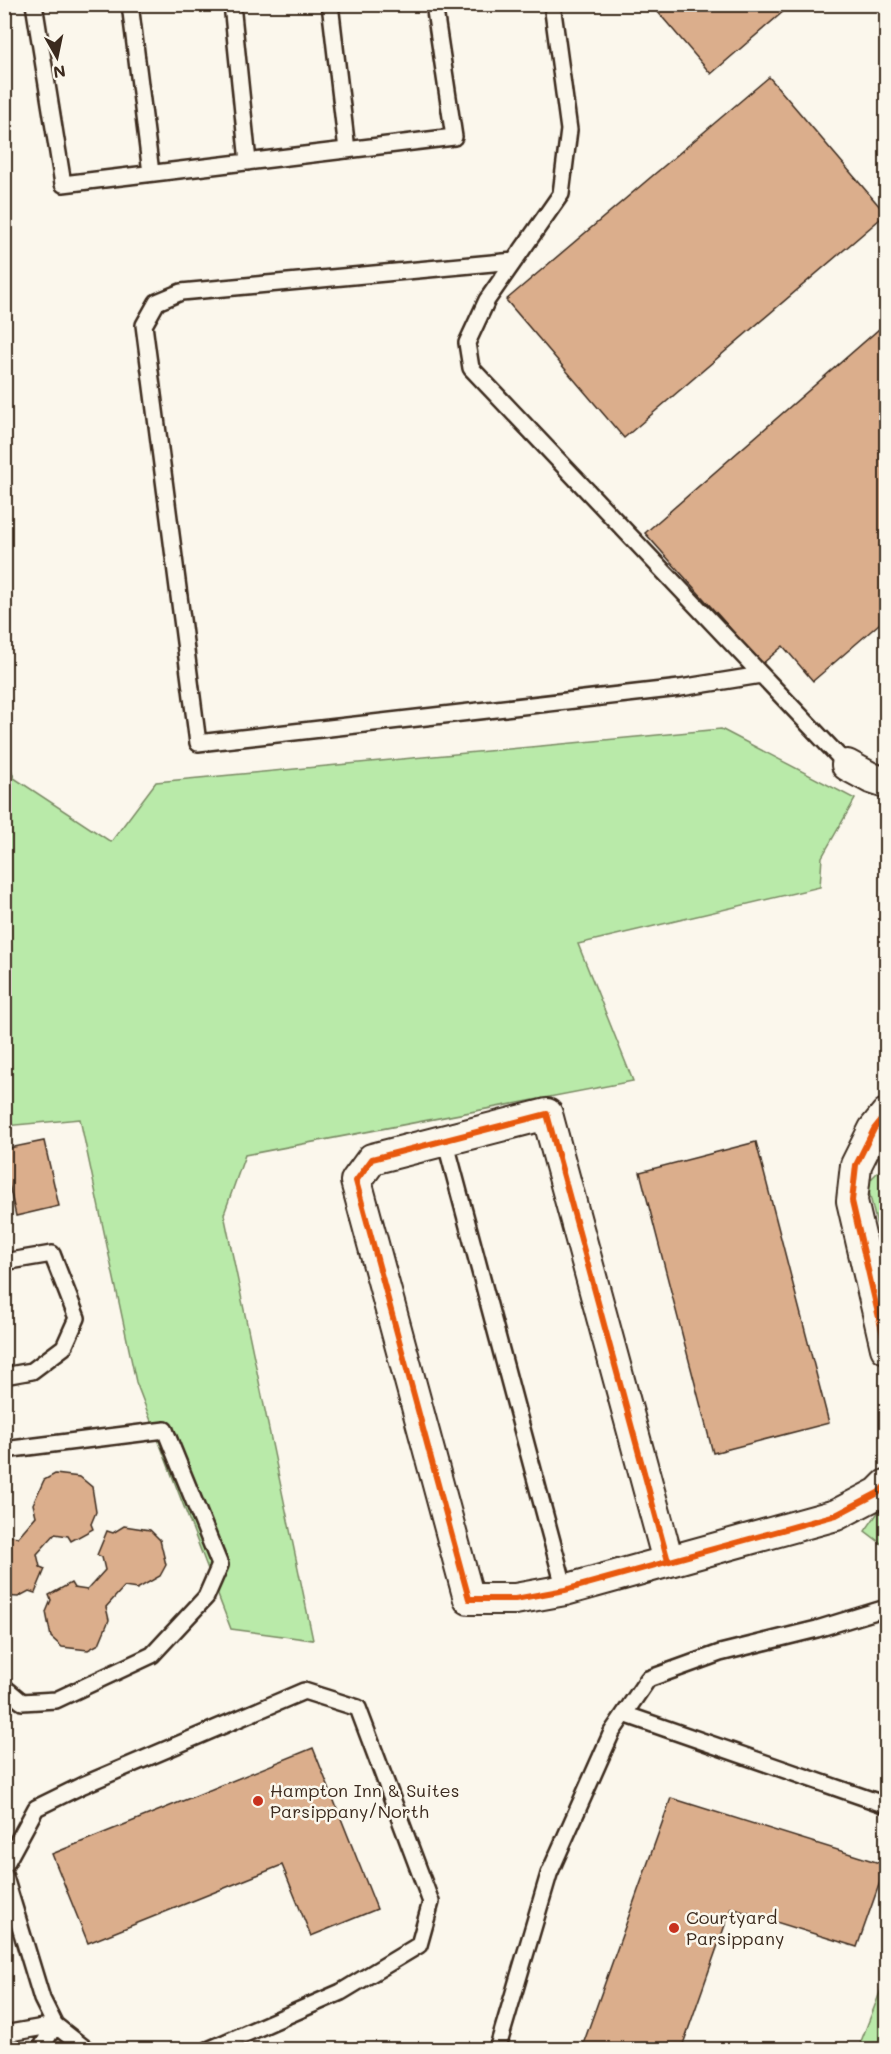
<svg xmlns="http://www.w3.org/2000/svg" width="891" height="2054" viewBox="0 0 891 2054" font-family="Mali,sans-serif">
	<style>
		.green { fill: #b9eaa9; stroke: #7a8a64; stroke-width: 1.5 }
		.building { fill: #dbae8c; stroke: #3b2a1e; stroke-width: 1.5 }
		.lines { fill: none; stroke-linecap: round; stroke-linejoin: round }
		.service-casing { stroke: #3b2a1e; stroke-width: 20 }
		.minor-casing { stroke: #3b2a1e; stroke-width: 34 }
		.service { stroke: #fbf7ec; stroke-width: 15 }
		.minor { stroke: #fbf7ec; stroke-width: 30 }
		.cycleway-casing { stroke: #fbf7ec; stroke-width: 10 }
		.cycleway { stroke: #e8590c; stroke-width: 6 }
		.poi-dot { fill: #c8321e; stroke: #fbf7ec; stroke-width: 2 }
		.labels { text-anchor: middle; stroke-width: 5; stroke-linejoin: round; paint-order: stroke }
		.poi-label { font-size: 18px; fill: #3b2a1e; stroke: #fbf7ec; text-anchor: start }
	</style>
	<rect width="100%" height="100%" fill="#fbf7ec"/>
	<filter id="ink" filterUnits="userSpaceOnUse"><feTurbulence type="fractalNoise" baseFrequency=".0167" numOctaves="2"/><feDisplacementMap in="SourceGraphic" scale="12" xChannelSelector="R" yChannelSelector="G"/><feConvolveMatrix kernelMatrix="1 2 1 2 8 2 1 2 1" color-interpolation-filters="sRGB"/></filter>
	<g filter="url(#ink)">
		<path class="green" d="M721,729L855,799L822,857L820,887L578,944L633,1081L245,1155L224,1214L313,1640L231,1629L136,1382L80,1119L5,1126L4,747L14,778L111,842L156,782Z
			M886,1164V1264L867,1183Z
			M886,1501V1547L865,1531Z
			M886,1977V2049H858Z"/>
		<path class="building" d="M651,4H792L711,74Z
			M769,77L886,214L624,438L506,300Z
			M886,323V618L813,681L783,646L762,664L645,533Z
			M44,1141L59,1206L16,1216L4,1162V1149Z
			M756,1142L829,1423L713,1453L640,1172Z
			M55,1474L80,1477L92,1487L96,1512L91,1524L93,1529L71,1541L68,1536L55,1534L37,1554L40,1567L45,1569L35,1593L29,1591L18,1597L4,1596V1535L18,1537L36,1516L33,1504L44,1480Z
			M124,1526L150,1530L160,1540L166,1565L160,1576L137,1589L124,1587L106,1607L109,1620L99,1644L88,1650L62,1647L51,1637L46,1612L51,1600L49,1595L71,1583L74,1588L87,1590L105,1570L102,1557L97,1555L107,1531L113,1533Z
			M313,1748L377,1909L311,1936L282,1865L88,1943L52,1854Z
			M671,1798L886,1865L857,1947L731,1908L681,2050H581Z"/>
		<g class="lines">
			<defs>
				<path id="service" d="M34,4L63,184L454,137L434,4
					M130,4L151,173
					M232,4L248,162
					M330,4L347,150
					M552,4L569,130L561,194L487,300L467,343L471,368L847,765
					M514,261L181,292L157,302L144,325L198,743L680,688L761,675
					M445,1140L565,1590
					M4,1262L52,1254L77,1318L64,1347L32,1371L4,1376
					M4,1450L165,1430L220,1565L206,1597L152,1655L56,1700L22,1702L4,1687
					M624,1714L886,1805
					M4,1867L36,1808L83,1785L304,1691L358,1708L431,1902L419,1945L341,1992L208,2050
					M4,1874L42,1999L55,2025L87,2050
					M4,2034L55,2025
					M40,2050L55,2025
					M497,2050L549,1874L612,1732L648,1679L720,1653L817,1629L886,1608"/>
				<path id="minor" d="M847,765L871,778L886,783
					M886,1114L874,1129L856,1165L852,1201L886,1348
					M668,1561L547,1114L372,1159L356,1181L469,1599H515L565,1590L836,1515L878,1493L886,1485"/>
			</defs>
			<use href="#service" class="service-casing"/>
			<use href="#minor" class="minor-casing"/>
			<use href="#service" class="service"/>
			<use href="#minor" class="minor"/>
			<defs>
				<path id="cycleway" d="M886,1114L874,1129L856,1165L852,1201L886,1348
					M668,1561L547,1114L372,1159L356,1181L469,1599H515L565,1590L836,1515L878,1493L886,1485"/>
			</defs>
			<use href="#cycleway" class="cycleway-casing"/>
			<use href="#cycleway" class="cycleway"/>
		</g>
	</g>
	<g class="poi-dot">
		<circle cx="258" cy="1801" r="6"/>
		<circle cx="674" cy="1928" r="6"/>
	</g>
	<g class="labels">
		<g class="poi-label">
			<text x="270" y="1797">Hampton Inn &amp; Suites<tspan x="270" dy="21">Parsippany/North</tspan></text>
			<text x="686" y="1924">Courtyard<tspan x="686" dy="21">Parsippany</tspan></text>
		</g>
	</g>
	<rect width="891" height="2054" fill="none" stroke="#fbf7ec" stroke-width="24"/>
	<rect x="12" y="12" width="867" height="2030" fill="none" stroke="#3b2a1e" stroke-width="2" filter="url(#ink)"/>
	<g transform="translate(57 57) rotate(171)" stroke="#fbf7ec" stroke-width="4.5" paint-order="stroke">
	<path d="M0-4.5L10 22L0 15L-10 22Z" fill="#3b2a1e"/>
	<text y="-9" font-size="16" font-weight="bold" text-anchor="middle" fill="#3b2a1e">N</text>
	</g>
</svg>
